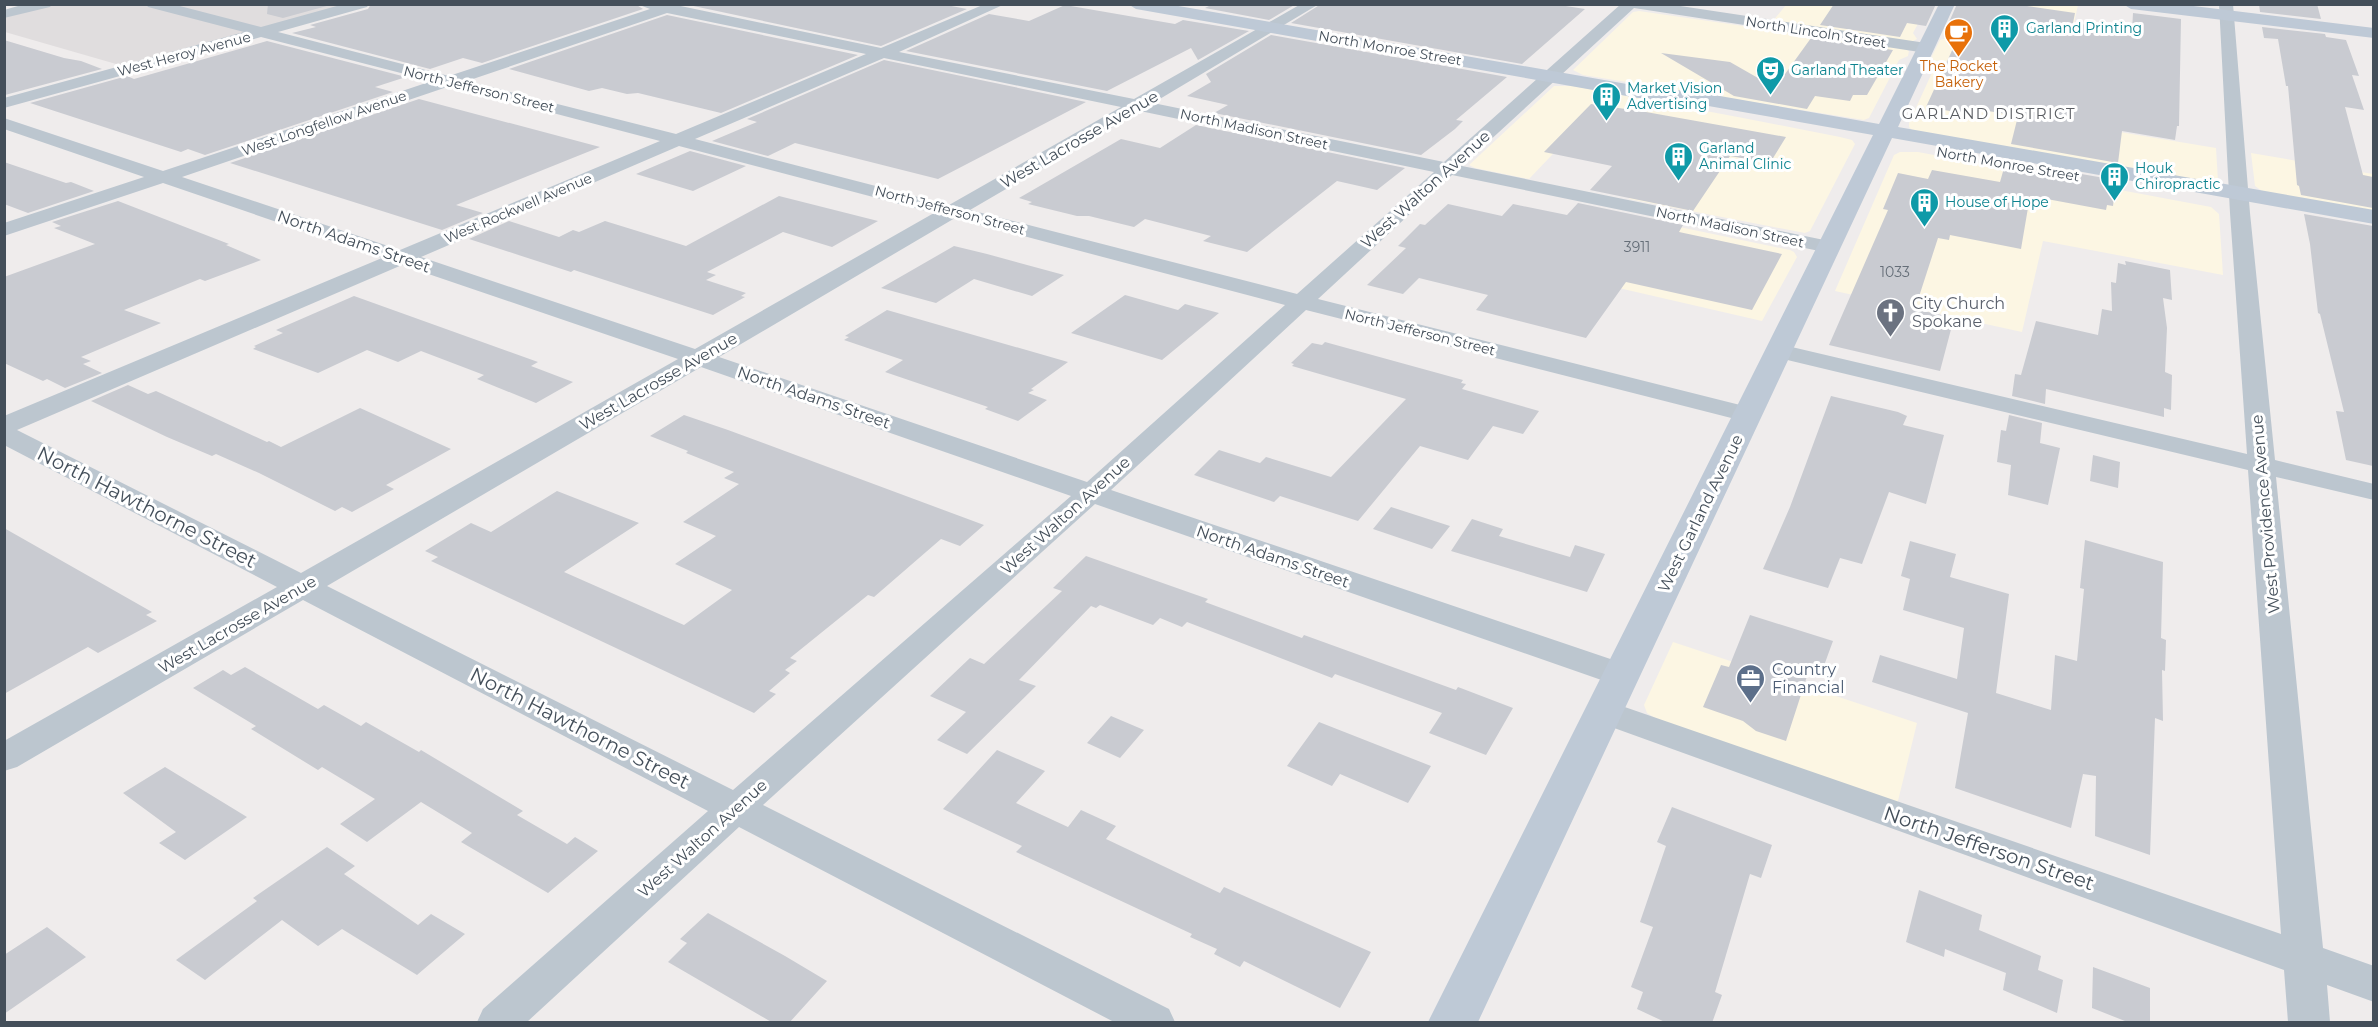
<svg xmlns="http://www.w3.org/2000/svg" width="2378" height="1027" viewBox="0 0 2378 1027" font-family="Montserrat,sans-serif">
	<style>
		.commercial { fill: #fcf6e3 }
		.education { fill: #e0ddde }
		.building { fill: #c9cbd1 }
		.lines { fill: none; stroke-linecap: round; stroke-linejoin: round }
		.street { fill: #bcc6cf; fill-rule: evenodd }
		.secondary { fill: #bec9d6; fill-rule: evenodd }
		.labels { text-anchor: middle; stroke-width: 6; stroke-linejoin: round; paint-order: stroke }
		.far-culture-label { font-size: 14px; fill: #0d838f; stroke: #fff; text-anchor: start }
		.far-street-label { font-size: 14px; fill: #444f5a; stroke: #fff }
		.far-food-label { font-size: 14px; fill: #c56008; stroke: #fff }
		.number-label { font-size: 14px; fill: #656e78 }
		.far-neighbourhood-label { font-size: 15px; letter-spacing: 1.5px; fill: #595c61; stroke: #fff }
		.street-label { font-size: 16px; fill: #444f5a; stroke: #fff }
		.worship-label { font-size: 16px; fill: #5b616d; stroke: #fff; text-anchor: start }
		.service-label { font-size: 16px; fill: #4e5e75; stroke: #fff; text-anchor: start }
		.near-street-label { font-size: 20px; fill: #444f5a; stroke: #fff }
	</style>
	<rect width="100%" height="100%" fill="#efecec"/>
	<path class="commercial" d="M1786,5H1928L1913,33L1917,39L1911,42L1772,22Z
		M1963,5H2078L2053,121L2216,148L2218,181L2212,183L1912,130L1909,127V123L1936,64L1931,58L1940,40L1948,38Z
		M1639,11L1905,49L1909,51L1908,56L1899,60L1869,118L1864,120L1583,75L1573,70L1633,12Z
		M1554,86H1573L1743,118L1840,137L1852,140L1855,144L1810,231L1805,233L1629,199L1666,153L1571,135L1529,179L1475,168L1469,165Z
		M1900,152H1918L2211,207L2219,214L2223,275L2043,241L2022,332L1835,291L1894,155Z
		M2251,153L2373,174V213L2262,191L2255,186Z
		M1622,215L1790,250L1794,252L1797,257L1762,321L1571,277Z
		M1673,642L1917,723L1897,805L1655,718L1647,713L1644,705Z"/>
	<path class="education" d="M56,4L347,5L123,66L5,32L4,17Z"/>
	<path class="building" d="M268,4H334L283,18L267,14Z
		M371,4H635L643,9L482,63L463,58L430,69L292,33L316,27L310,25L368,9Z
		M684,4H941L967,9L881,46Z
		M1213,4H1296L1269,20L1205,8Z
		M1321,4H1553L1585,9L1522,64L1291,23Z
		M1834,4H1936L1926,26L1907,23L1900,37L1820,25Z
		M1957,4H2013L2075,13L2073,23L2132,31L2133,13L2181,19L2179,126H2177L2175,140L2122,131L2118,163L2011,144L2018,116L1970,108L1968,114L1926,107L1961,31L1946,29Z
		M2259,4H2317L2321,19L2260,12Z
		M1065,5L1175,24L1183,20L1249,31L1198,60L1191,48L1107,91L906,51L989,14L1029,21Z
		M667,15L858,55L721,113L638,93L627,94L602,88L589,91L509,69Z
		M2262,27L2325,34L2326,37L2346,40L2359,76L2352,75L2364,110L2345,107L2363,175L2373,177V208L2301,195L2299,186L2297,185L2288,86H2286L2278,39L2264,38Z
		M1271,35L1507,77L1456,120L1463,121L1455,129L1421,155L1214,113L1228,105L1187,96L1211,82L1206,74Z
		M1811,38L1893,50L1867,95H1853L1850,101L1815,96L1807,109L1734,96L1661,53L1730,62L1758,78L1780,81Z
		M4,40L64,58L81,61L102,69L5,95Z
		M267,41L406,77L375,87L393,92L205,155L188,149L181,152L30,103L127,76L134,79Z
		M884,60L1086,102L938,179L795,143L768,156L712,141L757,122L747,119Z
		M419,99L600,147L456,205L483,213L442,230L230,163Z
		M1591,104L1646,112L1786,137L1770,163L1730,156L1693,211L1590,190L1612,166L1544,152Z
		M1196,125L1405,168L1377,190L1337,181L1247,252L1203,241L1211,236L1145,219L1134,227L1089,216H1077L1028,204L1032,202L1019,198L1121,139L1160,148Z
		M690,151L746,166L693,191L636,174Z
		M2006,161L2116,180L2113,206L2107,205L2106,210L2030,196L2021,249L1950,235L1949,240L1938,238L1915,309L1954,318L1940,371L1829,345L1888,210L1883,209L1898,173L1928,179L1932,170L2000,182Z
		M4,162L66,183L71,182L94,191L28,213L4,204Z
		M779,196L878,221L832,247L783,232L707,272L716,275L706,280L746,293L741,296L745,297L713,315L574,270L571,272L469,239L509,221L559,237L573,230L579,232L605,221L686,246Z
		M118,201L229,244L226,245L261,260L205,281L200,279L124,310L161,323L81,357L91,361L83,364L102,373L65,388L47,379L43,381L4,363V277L95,244L54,228L61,226L52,222Z
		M1578,203L1683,225L1679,232L1782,254L1752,310L1626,282L1586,338L1476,310L1488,295L1419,278L1403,294L1367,285L1406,248L1398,246L1420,224L1425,225L1448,204L1502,216L1513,204L1567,215Z
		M2304,214L2373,226V466L2346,460L2336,411L2344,412L2320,314L2318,313L2310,244Z
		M954,246L987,254L1064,275L1032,296L974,279L936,303L881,288Z
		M2125,261L2170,270L2172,300L2163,298L2167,328L2165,372L2172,375L2171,410L2164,408V417L2046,389L2045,404L2012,396L2015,374L2021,375L2036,321L2098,335L2102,309L2112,311L2111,282L2116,283L2118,263L2126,265Z
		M1125,295L1178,310L1185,304L1219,313L1162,360L1071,333Z
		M354,296L538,362L531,366L573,382L536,403L477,379L484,375L421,351L398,362L367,350L318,373L253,349L256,347L254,346L283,333L276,330Z
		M887,310L1068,362L1031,389L1034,390L1028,393L1047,400L1018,421L985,409L988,407L885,372L903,360L844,340L849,337L845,336Z
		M1325,342L1463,380L1461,383L1466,384L1462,389L1539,411L1523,434L1493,426L1468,460L1420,446L1358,521L1280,496L1274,502L1194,475L1219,450L1260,463L1266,457L1331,477L1406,399L1292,366L1294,364L1291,363L1312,343L1322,345Z
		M128,385L148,394L156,391L267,442L269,441L281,447L360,408L451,449L386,485L394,489L352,512L342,507L335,511L259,473L216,454L212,456L167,437L91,401Z
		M1831,396L1898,412L1907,416L1903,425L1944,435L1926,504L1889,492L1862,564L1840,558L1828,588L1763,569L1790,507Z
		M684,415L728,430L984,525L960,546L941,539L874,597L868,595L790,658L797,661L785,670L790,673L769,691L776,694L754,713L431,561L438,557L425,551L471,523L491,532L557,491L639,523L564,572L684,625L732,590L675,564L716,536L683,522L739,484L724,478L734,472L686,453L688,451L650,436Z
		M2009,415L2042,423L2040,443L2060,448L2048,505L2008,495L2011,465L1997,462L2001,430L2006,431Z
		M2093,455L2120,462L2118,488L2090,481Z
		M1391,507L1450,526L1432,549L1373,529Z
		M1472,519L1503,529L1499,536L1570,557L1575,545L1605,554L1587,592L1451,551Z
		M4,528L152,612L146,615L157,621L98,653L88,647L4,694Z
		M2085,540L2163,562L2161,638L2166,640L2165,671L2162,670L2163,721L2155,718L2150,855L2095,836L2096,776L2083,774L2071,828L1955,788L1968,713L1872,682L1880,655L1957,679L1964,628L1903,610L1910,579L1901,576L1910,541L1956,554L1950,577L2009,594L1996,693L2051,710L2055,655L2077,661L2084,589L2080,588Z
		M1086,556L1208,599L1205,602L1302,638L1304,635L1456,690L1458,687L1513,708L1486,755L1429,733L1442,713L1335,674L1332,678L1187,622L1182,627L1160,618L1153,625L1100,605L1096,608L1091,606L1019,680L1036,686L967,754L937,740L966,712L930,696L970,658L984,664L1062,591L1053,588Z
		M1750,615L1833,641L1822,671L1810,667L1786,741L1756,731L1743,721L1703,707L1721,665L1729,667Z
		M245,667L318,709L324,705L361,726L366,722L419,752L421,750L523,811L517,815L567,844L575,837L598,851L548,893L461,842L472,833L421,802L367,842L340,824L375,799L322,767L318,770L251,729L256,726L193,688L223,670L231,675Z
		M1111,716L1144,730L1120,758L1087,743Z
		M1319,722L1431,766L1408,803L1340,774L1332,786L1287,766Z
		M997,750L1045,771L1016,803L1068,827L1081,810L1116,826L1106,839L1220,893L1224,887L1371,952L1340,1008L1244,961L1240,967L1214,954L1217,949L1190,937L1192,934L1016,852L1022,846L943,809Z
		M165,767L247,817L185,860L159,843L176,832L123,793Z
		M1672,807L1772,845L1761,878L1750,874L1715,992L1722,995L1712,1023H1667L1637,1009L1643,992L1631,987L1653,927L1640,922L1666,846L1657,842Z
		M327,847L355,866L344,874L418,925L431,914L465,934L417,975L342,929L318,946L282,920L205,980L176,960L257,901L253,898Z
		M1919,890L1982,915L1979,930L2041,956L2038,970L2063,980L2057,1013L2003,990L2006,973L1945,949L1944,957L1906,942Z
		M708,913L785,956L827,981L789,1023H773L668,962L687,943L680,939Z
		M47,927L86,957L4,1014V955Z
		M2093,967L2150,988V1023H2130L2092,1008Z"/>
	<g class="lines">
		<path class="street" d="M25,4H52L50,7L4,18V10Z
			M146,4H172L261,27L344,4H369L367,7L278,32L449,76L650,9L637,4H671L881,48L985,4H1005L899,52L1134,99L1301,4H1319L1153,103L1444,162L1621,4H1667L1926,43L1934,48L1926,53L1634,8L1462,166L1829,241L1836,243L1840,247L1836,251L1829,253L1452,175L1318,299L1756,409L1760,414L1756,419L1747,422L1306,310L1111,490L1634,667L1639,675L1634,683L1622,686L1610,683L1095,504L763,805L1169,1009L1175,1022H1114L739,827L527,1022H477L483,1009L708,811L303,600L17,767L4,771V741L277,587L4,445V416L382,258L163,183L4,236V223L144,177L4,129V118L163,171L432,81L261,37L4,108V98L244,32L148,7ZM667,13L866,54L676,134L467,81ZM884,58L1121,107L949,205L695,139ZM450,86L660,141L400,250L182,177ZM1140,111L1434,172L1297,294L970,210ZM679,146L934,213L695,349L421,257ZM955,218L1285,305L1087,482L719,357ZM402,265L678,359L301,573L17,430ZM701,367L1071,496L733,790L327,586Z
			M2219,4H2233L2250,213L2275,460L2374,484V500L2276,477L2323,948L2374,966V1002L2327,985L2330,1022H2288L2284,970L1592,720L1587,712L1592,704L1604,700L1616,704L2281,934L2248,470L1779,358L1771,356L1767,351L1771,346L1779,344L2247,454L2230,213Z"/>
		<path class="secondary" d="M1128,4H1167L1644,87L1697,92L1879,124L1939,4H1955L1898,127L2374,210V224L1892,138L1478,1022H1428L1873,135L1697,104L1644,99L1136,9Z
			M2123,4H2177L2374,28V38L2131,9Z"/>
	</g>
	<defs>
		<symbol id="building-pin" viewBox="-11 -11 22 30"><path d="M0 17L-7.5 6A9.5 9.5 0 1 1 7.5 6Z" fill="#0f9aa8" stroke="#fff"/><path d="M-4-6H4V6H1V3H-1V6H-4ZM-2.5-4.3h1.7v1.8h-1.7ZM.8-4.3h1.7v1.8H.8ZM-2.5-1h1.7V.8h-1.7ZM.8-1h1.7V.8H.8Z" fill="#fff"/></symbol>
		<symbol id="cafe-pin" viewBox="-11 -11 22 30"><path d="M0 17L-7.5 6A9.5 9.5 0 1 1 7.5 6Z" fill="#e8710a" stroke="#fff"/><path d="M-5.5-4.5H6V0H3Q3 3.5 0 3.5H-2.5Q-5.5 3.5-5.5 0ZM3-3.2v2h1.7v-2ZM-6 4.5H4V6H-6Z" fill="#fff"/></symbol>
		<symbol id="theatre-pin" viewBox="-11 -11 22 30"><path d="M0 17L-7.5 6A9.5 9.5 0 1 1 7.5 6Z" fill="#0f9aa8" stroke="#fff"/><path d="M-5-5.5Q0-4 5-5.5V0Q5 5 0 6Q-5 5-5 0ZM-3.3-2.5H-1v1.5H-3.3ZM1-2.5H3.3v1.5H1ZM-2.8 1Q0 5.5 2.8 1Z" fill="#fff"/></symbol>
		<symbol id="church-pin" viewBox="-11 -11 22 30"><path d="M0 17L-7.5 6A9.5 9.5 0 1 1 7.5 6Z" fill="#6b7280" stroke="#fff"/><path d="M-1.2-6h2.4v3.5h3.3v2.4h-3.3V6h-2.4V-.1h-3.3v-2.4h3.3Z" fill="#fff"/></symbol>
		<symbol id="office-pin" viewBox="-11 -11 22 30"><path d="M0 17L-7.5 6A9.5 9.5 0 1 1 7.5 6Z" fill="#5c6f8a" stroke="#fff"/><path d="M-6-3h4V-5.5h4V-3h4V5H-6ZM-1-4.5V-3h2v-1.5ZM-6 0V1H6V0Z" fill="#fff"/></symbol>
	</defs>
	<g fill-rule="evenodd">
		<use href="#building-pin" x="1988" y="12" width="33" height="45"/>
		<use href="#cafe-pin" x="1942" y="16" width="33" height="45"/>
		<use href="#theatre-pin" x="1754" y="54" width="33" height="45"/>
		<use href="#building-pin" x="1590" y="80" width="33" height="45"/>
		<use href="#building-pin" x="1662" y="140" width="33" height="45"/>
		<use href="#building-pin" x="2098" y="160" width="33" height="45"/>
		<use href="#building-pin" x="1908" y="186" width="33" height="45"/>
		<use href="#church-pin" x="1874" y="296" width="33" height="45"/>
		<use href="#office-pin" x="1734" y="662" width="33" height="45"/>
	</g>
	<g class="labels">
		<g class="far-culture-label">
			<text x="2026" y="33">Garland Printing</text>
			<text x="1791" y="75">Garland Theater</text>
			<text x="1627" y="93">Market Vision<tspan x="1627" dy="16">Advertising</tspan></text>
			<text x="1699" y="153">Garland<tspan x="1699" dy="16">Animal Clinic</tspan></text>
			<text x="2135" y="173">Houk<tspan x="2135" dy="16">Chiropractic</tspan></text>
			<text x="1945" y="207">House of Hope</text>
		</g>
		<g class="far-street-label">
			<text transform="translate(1816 32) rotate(9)" y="5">North Lincoln Street</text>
			<text transform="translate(1390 48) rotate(10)" y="5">North Monroe Street</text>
			<text transform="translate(184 54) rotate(-15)" y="5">West Heroy Avenue</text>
			<text transform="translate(479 89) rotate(14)" y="5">North Jefferson Street</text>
			<text transform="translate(324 123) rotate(-19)" y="5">West Longfellow Avenue</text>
			<text transform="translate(1254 129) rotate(12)" y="5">North Madison Street</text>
			<text transform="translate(2008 164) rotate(10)" y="5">North Monroe Street</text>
			<text transform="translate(518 208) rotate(-23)" y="5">West Rockwell Avenue</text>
			<text transform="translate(950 210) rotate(15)" y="5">North Jefferson Street</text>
			<text transform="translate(1730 227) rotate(12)" y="5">North Madison Street</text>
			<text transform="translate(1420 332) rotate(14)" y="5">North Jefferson Street</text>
		</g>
		<g class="far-food-label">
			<text x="1959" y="71">The Rocket<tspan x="1959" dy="16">Bakery</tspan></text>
		</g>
		<g class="number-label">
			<text x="1637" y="252">3911</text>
			<text x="1895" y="277">1033</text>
		</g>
		<g class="far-neighbourhood-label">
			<text x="1989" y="119">GARLAND DISTRICT</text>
		</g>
		<g class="street-label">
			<text transform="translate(1079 139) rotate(-30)" y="6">West Lacrosse Avenue</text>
			<text transform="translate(1425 189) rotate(-42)" y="6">West Walton Avenue</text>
			<text transform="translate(354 241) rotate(19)" y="6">North Adams Street</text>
			<text transform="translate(658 381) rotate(-30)" y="6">West Lacrosse Avenue</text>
			<text transform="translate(814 397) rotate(19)" y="6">North Adams Street</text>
			<text transform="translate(1700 513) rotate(-64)" y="6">West Garland Avenue</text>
			<text transform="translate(2265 514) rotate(-95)" y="6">West Providence Avenue</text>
			<text transform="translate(1065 515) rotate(-42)" y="6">West Walton Avenue</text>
			<text transform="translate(1273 556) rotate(19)" y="6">North Adams Street</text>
			<text transform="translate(237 624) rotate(-30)" y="6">West Lacrosse Avenue</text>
			<text transform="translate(702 838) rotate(-42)" y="6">West Walton Avenue</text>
		</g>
		<g class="worship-label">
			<text x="1912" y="309">City Church<tspan x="1912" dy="18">Spokane</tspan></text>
		</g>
		<g class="service-label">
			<text x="1772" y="675">Country<tspan x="1772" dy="18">Financial</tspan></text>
		</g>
		<g class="near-street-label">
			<text transform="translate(147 507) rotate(27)" y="7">North Hawthorne Street</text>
			<text transform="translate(580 728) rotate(27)" y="7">North Hawthorne Street</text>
			<text transform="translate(1989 848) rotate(19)" y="7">North Jefferson Street</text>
		</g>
	</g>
	<rect width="2378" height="1027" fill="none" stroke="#444f5a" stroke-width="12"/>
</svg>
